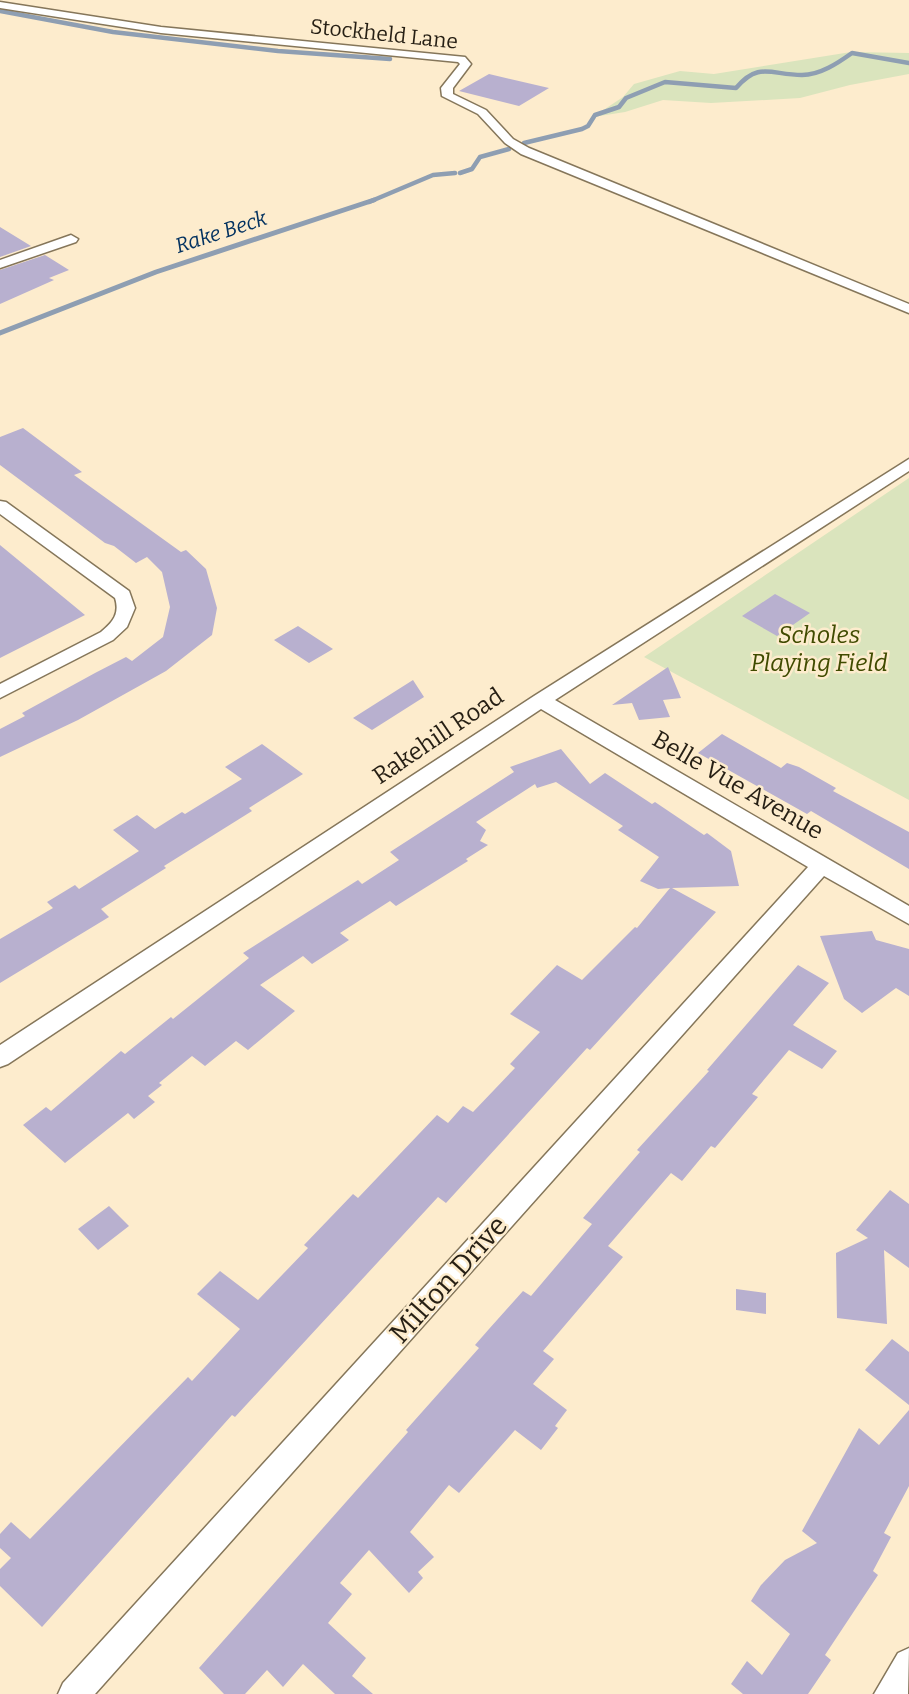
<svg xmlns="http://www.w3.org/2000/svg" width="909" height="1694" viewBox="0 0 909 1694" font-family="Bitter,serif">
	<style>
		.green { fill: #dae4bd }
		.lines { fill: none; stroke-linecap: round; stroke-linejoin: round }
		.stream-far1 { stroke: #8e9eb2; stroke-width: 4.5 }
		.stream { stroke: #8e9eb2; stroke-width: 5 }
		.building { fill: #b8b0cf }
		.street-casing { stroke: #85765a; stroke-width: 3 }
		.street { fill: #fff; fill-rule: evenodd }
		.labels { text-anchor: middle; stroke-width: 5; stroke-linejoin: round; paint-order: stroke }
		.far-street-label { font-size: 21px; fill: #261f14; stroke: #fdeccd }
		.far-water-label { font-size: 21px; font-style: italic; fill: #033260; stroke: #fdeccd }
		.park-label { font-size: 24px; font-style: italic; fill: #404b00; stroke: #fdeccd }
		.street-label { font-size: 24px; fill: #261f14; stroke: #fdeccd }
		.near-street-label { font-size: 28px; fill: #261f14; stroke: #fdeccd }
	</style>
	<rect width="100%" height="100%" fill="#fdeccd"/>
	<path class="green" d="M851,52L909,53V74L850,85L800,98L711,103L663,100L625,112L593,117L623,97L634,84L680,71L714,74Z
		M909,478V800L644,657Z"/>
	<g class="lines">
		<path class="stream-far1" d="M0,11L113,32L278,51L390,59
			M524,143L582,129L588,126L595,115L619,107L626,98L665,82L736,88C759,61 771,75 802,75C820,75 838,63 852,53L909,63
			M460,173L472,169L480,157L509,149
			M369,202L433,175L455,173"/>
		<path class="stream" d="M0,333L156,272L374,200"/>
	</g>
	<path class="building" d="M489,74L549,88L519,106L459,91Z
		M0,227L31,246L0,257Z
		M45,255L69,270L49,278L54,280L0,304V270Z
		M23,428L82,472L74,475L181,552L186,550L206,569L217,608L212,635L166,671L78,720L0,757V729L25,716L22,713L95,673L126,657L132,661L163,637L170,607L162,572L147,557L136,563L114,546L105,543L0,465V437Z
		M0,545L85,615L0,658Z
		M775,594L810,613L777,636L742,616Z
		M298,626L333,649L309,663L274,640Z
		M668,667L681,698L663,700L670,717L639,720L632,703L612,705Z
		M413,680L424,697L372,730L353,718Z
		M722,734L781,768L787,763L799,767L836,788L833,791L909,832V869L811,811L807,814L698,753Z
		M262,744L303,774L249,808L252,811L164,866L166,868L101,909L109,917L0,983V939L53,908L47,902L75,885L79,889L139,851L113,830L137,815L155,829L182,812L185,814L242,779L225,767Z
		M561,749L590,784L605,773L652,804L655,802L704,835L707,833L731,851L739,886L672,888L716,912L590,1050L587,1048L446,1203L438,1197L235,1417L232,1415L42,1627L0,1586V1569L11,1558L0,1548V1534L11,1522L30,1539L188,1377L192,1381L240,1329L197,1294L220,1271L258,1300L308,1248L304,1245L353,1194L358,1198L437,1115L448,1123L463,1106L473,1112L515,1068L510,1064L540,1032L510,1014L557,965L582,980L635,927L637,928L670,888L658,889L640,881L659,857L618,830L623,826L556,782L537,788L535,784L476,822L486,830L480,841L488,845L466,859L468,861L396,906L390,901L340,933L349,940L312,964L303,956L260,985L295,1011L248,1050L236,1041L205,1066L192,1056L159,1083L162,1085L148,1096L155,1102L134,1119L128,1113L65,1163L23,1125L46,1107L51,1111L121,1051L125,1054L171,1017L173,1019L249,958L243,953L358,880L362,884L399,860L390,852L514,772L510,767Z
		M872,931L876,940L909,949V996L896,988L862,1013L844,999L820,936Z
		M798,965L829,983L793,1025L837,1051L822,1069L789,1050L752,1094L758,1097L715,1148L711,1146L682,1181L671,1173L608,1246L623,1257L543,1351L554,1359L533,1384L567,1410L555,1426L558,1428L541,1450L515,1430L459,1493L449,1485L410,1532L434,1557L418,1572L423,1578L409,1593L369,1550L340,1583L352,1594L328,1623L366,1658L352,1676L373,1694H335L303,1664L283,1687L267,1670L245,1694H224L199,1668L408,1432L406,1430L479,1348L475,1345L489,1329L523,1291L531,1296L592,1224L583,1218L640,1152L637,1150L709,1071L707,1070Z
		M890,1190L909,1204V1268L884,1250L887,1324L837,1318L836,1253L868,1238L856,1230Z
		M109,1206L129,1226L98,1250L78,1229Z
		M736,1289L766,1293V1314L736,1310Z
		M892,1339L909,1352V1405L865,1370Z
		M909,1410V1486L884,1533L891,1537L873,1571L878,1575L825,1655L831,1660L808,1694H743L731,1684L747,1661L762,1675L790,1634L751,1601L761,1585L785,1560L817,1543L802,1531L859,1428L879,1445Z"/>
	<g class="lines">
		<defs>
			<path id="street" d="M0,2L161,27L465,57L471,64L453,88V94L486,110L513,139L529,148L909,304V313L521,154L505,143L478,114L442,96L441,88L460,64L458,62L161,33L0,8Z
				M71,235L78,239L76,242L0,268V260Z
				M909,459V471L555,700L909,906V924L824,876L95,1694H58L63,1683L808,867L541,709L8,1064L0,1067V1045L534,696Z
				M0,501L6,502L129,591L135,608L127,627L113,640L0,698V684L101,632C113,622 120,614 115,598L0,514Z
				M909,1648L908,1694H874L898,1653Z"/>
		</defs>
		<use href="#street" class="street-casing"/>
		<use href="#street" class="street"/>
	</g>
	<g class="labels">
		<g class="far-street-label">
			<text transform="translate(384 34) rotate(6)" y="7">Stockheld Lane</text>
		</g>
		<g class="far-water-label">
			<text transform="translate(221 232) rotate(-18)" y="7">Rake Beck</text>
		</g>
		<g class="park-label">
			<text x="819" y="643">Scholes<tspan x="819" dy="28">Playing Field</tspan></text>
		</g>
		<g class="street-label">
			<text transform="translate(438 736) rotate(-34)" y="8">Rakehill Road</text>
			<text transform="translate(738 785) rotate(30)" y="8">Belle Vue Avenue</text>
		</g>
		<g class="near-street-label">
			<text transform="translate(448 1279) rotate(-48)" y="10">Milton Drive</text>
		</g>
	</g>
</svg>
